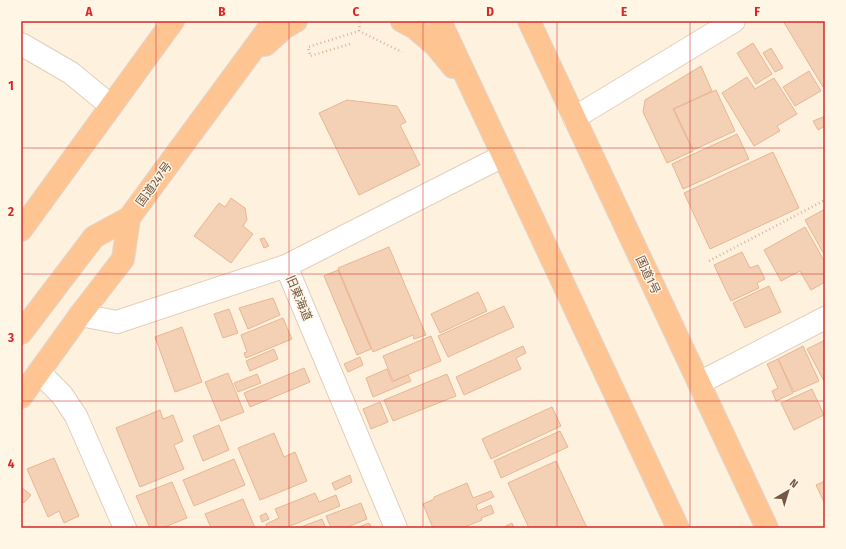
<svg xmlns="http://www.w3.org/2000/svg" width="846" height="549" viewBox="0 0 846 549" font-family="'Fira Sans Condensed','Noto Sans JP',sans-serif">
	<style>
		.building { fill: #f4d0b4; stroke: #e8b694 }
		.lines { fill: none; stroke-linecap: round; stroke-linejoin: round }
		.minor-casing { stroke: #e2ceba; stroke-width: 24 }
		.trunk-casing { stroke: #ded7d2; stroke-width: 24 }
		.path { stroke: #d9b398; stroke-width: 2.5; stroke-dasharray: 1 3; stroke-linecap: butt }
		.minor { stroke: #fff; stroke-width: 22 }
		.trunk { stroke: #fec592; stroke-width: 22 }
		.grid { fill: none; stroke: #d62828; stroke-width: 1; stroke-opacity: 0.55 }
		.labels { text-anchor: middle; stroke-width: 3; stroke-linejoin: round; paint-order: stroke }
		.street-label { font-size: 12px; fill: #755745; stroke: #fff6e6 }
		.neatline { fill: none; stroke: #d62828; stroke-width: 1.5 }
		.grid-label { font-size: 13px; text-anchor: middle; font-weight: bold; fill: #d62828 }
	</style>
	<rect width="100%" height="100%" fill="#fef2de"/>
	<path class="building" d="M783,21H824L825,23V86L823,87Z
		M753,43L772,74L756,84L737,53Z
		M771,48L783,68L775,72L763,53Z
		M701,66L712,91L673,109L693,151L667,163L643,112L645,100Z
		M809,71L821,91L795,106L783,87Z
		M747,77L755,89L774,78L797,114L777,126L780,131L754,146L722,93Z
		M716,90L735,131L693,150L674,109Z
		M347,100L397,106L406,122L400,125L420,165L359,195L319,113Z
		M823,117L825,121V126L818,130L813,121Z
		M737,134L749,159L683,189L672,164Z
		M773,152L799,208L710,249L684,193Z
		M231,198L245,208L247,220L243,226L253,234L231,263L194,236L219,203L225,207Z
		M825,209V256L805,220Z
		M805,227L825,262V282L811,290L800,271L781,281L764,250Z
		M264,238L269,246L264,248L260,239Z
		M389,247L426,335L414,339L413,335L373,352L338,268Z
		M742,252L750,268L758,265L765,279L757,283L759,288L731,301L714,265Z
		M338,270L371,349L357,355L324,276Z
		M769,286L781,312L745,328L733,303Z
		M478,292L487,311L440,333L431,314Z
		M273,298L280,315L248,329L239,308Z
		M504,306L514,327L448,357L438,336Z
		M229,309L238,333L223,338L214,314Z
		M283,318L292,339L246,358L244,353L247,352L241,335Z
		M182,327L202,382L175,392L155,337Z
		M431,336L441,361L393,381L383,356Z
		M825,340V383L807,349Z
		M523,346L526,353L516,358L521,369L464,395L456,377Z
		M803,346L819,381L794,392L778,359Z
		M274,349L278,359L250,371L246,361Z
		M360,357L363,365L348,372L344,364Z
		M778,359L793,393L776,401L772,391L778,388L767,364Z
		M304,368L310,382L250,407L244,393Z
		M387,369L392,382L408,375L411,381L373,397L366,378Z
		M228,373L244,412L221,421L205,382Z
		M257,374L261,383L238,392L234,383Z
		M447,374L456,396L393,421L384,400Z
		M812,389L824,415L794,430L781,403Z
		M380,402L388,422L371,429L363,409Z
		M552,407L561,426L491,459L482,439Z
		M160,410L163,419L173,415L183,441L174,445L184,469L140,487L116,428Z
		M219,425L229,450L203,461L193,436Z
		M560,431L568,447L501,478L494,461Z
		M274,433L284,457L295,452L307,481L260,500L238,448Z
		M54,458L79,516L64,523L59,511L48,517L27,469Z
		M234,459L245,485L194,506L183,480Z
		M556,461L587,528H529L508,483Z
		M350,475L352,482L335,490L332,483Z
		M825,481V504L816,485Z
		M172,482L187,518L162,528H150L136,496Z
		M467,483L473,498L491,491L494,497L476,505L478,511L491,505L494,513L481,518L482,520L462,528H433L423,504L434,499V497Z
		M21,487L31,495L24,503L21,501Z
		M315,493L319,502L336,495L340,506L285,528H267L266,524L279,518L275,509Z
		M243,499L255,528H211L205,514Z
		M361,503L367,519L345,528H331L326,516Z
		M266,513L269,519L262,522L260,516Z
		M322,519L326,528H298Z
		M369,523L372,528H356Z
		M512,523L514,528H502Z"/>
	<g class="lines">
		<defs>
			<path id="minor" d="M21,44L71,73L111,106
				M574,118L734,21
				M286,266L396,528
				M80,315L117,322L286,266L503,156
				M39,372L62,395L76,416L125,528
				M699,383L825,318"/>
			<path id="trunk" d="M402,21L415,28L435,45L453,67
				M440,21L678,528
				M529,21L767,528
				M265,45L284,28L296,21
				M21,230L173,21
				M21,333L94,237L129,218L274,21
				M21,397L80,315L123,259L129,218"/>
		</defs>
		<use href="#minor" class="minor-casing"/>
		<use href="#trunk" class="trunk-casing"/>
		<path class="path" d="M359,31L360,21
			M350,44L310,56L308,47L359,31L402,52
			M709,261L825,200"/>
		<use href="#minor" class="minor"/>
		<use href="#trunk" class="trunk"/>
	</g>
	<path class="grid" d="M156,21V528M289,21V528M423,21V528M557,21V528M690,21V528M21,148H825M21,274H825M21,401H825"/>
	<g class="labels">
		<g class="street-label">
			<text transform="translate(154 184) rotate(-54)" y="4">国道247号</text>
			<text transform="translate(648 275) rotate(65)" y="4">国道1号</text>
			<text transform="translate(299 298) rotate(67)" y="4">旧東海道</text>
		</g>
	</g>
	<rect width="846" height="549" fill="none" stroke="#fff6e6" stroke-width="44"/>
	<g transform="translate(788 491) rotate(38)" stroke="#fff6e6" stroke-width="3" paint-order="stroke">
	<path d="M0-3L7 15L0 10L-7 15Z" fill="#755745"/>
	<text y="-6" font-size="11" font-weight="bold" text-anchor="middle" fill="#755745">N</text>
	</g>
	<rect x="22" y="22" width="802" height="505" class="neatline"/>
	<g class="grid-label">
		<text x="89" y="16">A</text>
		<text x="222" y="16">B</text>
		<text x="356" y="16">C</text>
		<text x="490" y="16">D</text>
		<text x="624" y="16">E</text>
		<text x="757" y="16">F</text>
		<text x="11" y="90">1</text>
		<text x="11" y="216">2</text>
		<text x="11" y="342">3</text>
		<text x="11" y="468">4</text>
	</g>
</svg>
